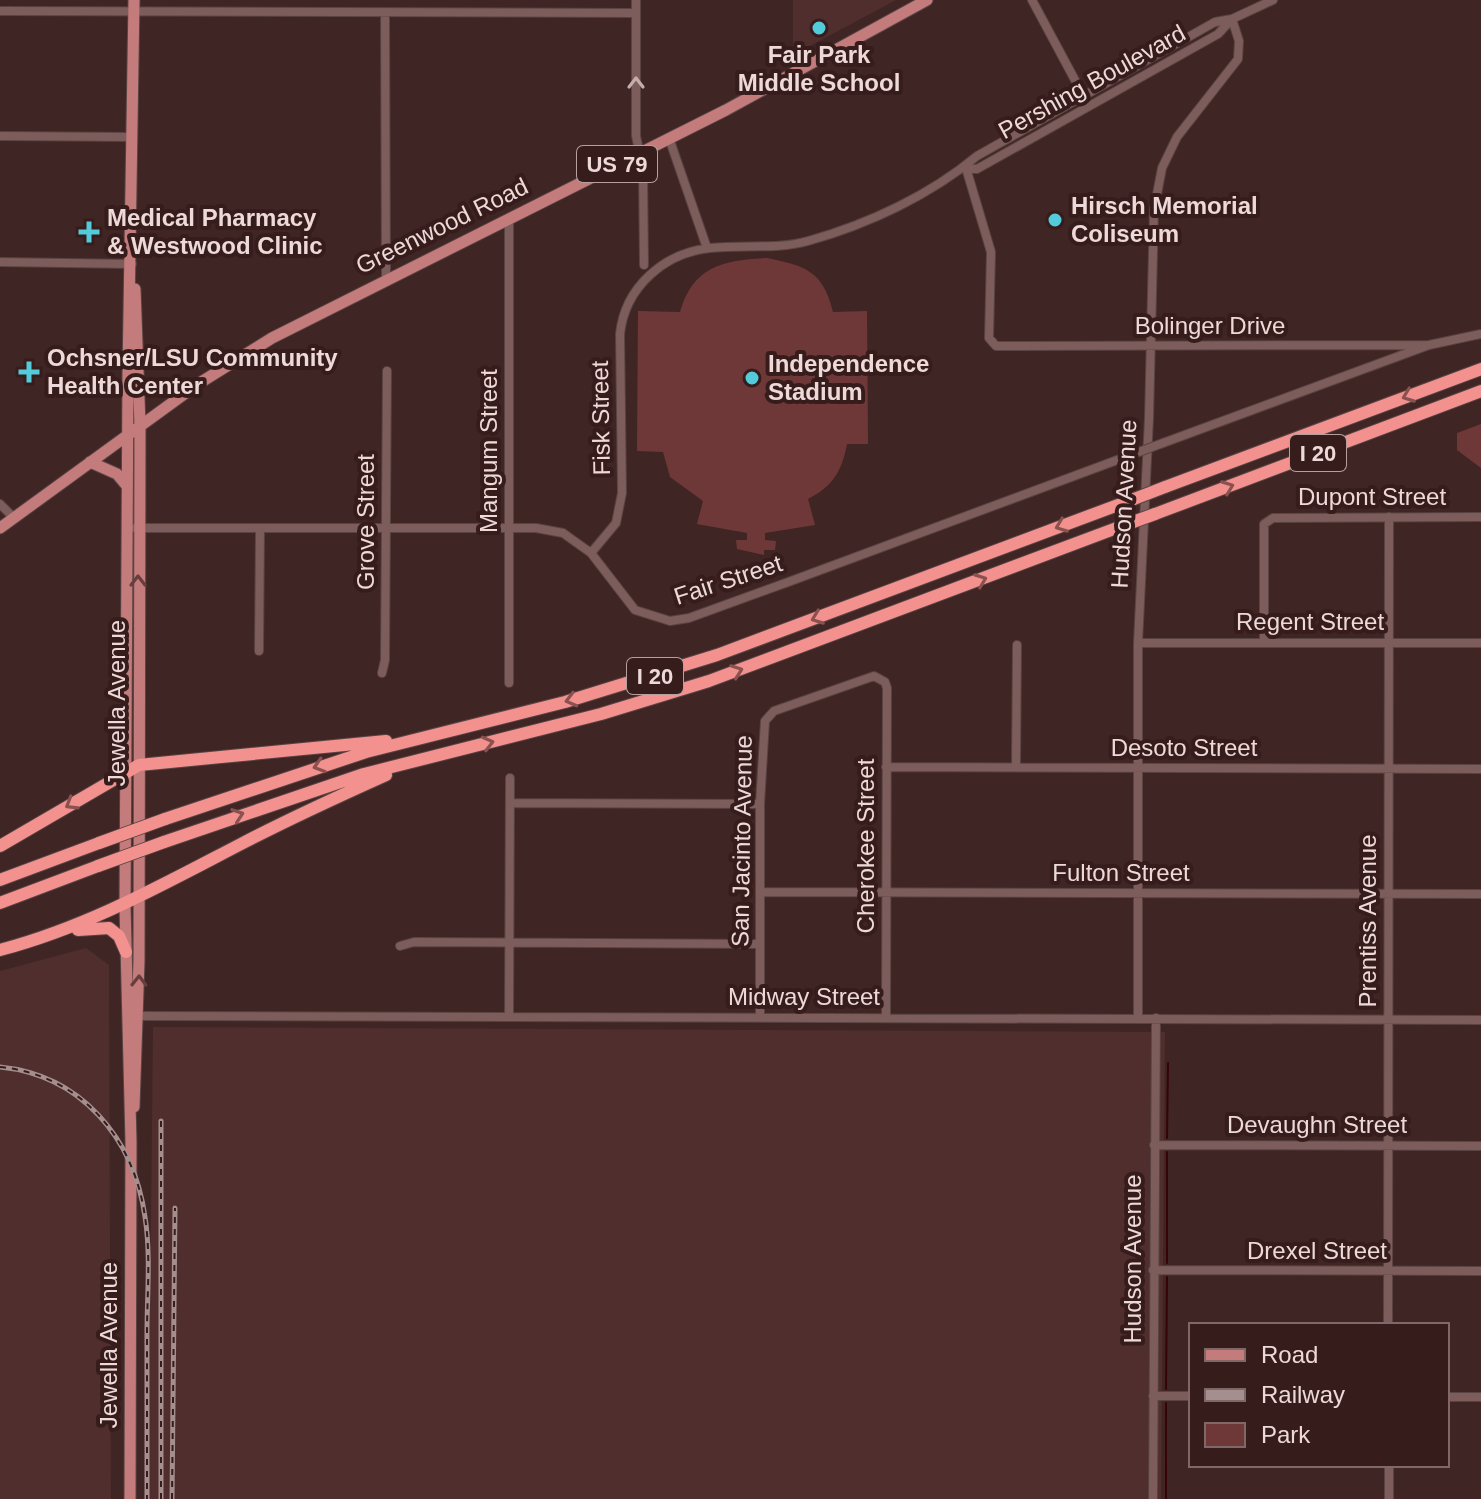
<svg xmlns="http://www.w3.org/2000/svg" width="1481" height="1499" viewBox="0 0 1481 1499" font-family="Arial,sans-serif">
	<style>
		.built { fill: #4f2e2d }
		.green { fill: #6f3838 }
		.lines { fill: none; stroke-linecap: round; stroke-linejoin: round }
		.stream { stroke: #370308; stroke-width: 2 }
		.minor-casing { stroke: #594343; stroke-width: 10 }
		.major-casing { stroke: #594343; stroke-width: 13 }
		.highway-casing { stroke: #594343; stroke-width: 14 }
		.minor { stroke: #7c5d5c; stroke-width: 8 }
		.major { stroke: #c37c7b; stroke-width: 11 }
		.highway { stroke: #f3918f; stroke-width: 12 }
		.rail-casing { stroke: #a58e8e; stroke-width: 5 }
		.rail { stroke: #361c1b; stroke-width: 2; stroke-dasharray: 6; stroke-linecap: butt }
		.minor-bridge-casing { stroke: #594343; stroke-width: 10; stroke-linecap: butt }
		.highway-bridge-casing { stroke: #594343; stroke-width: 14; stroke-linecap: butt }
		.minor-bridge { stroke: #7c5d5c; stroke-width: 8 }
		.highway-bridge { stroke: #f3918f; stroke-width: 12 }
		.oneway { stroke: #c5aead }
		.oneway2 { stroke: #8b514f }
		.oneway3 { stroke: #673e3d }
		.poi-dot { fill: #53cbda; stroke: #361c1b; stroke-width: 3 }
		.labels { text-anchor: middle; stroke-width: 8; stroke-linejoin: round; paint-order: stroke }
		.shield { fill: #361c1b; stroke: #b5a09f; stroke-width: 2 }
		.shield-label { font-size: 22px; font-weight: bold; fill: #ecd9d8 }
		.poi-label { font-size: 24px; font-weight: bold; fill: #ecd9d8; stroke: #361c1b; text-anchor: start }
		.street-label { font-size: 24px; fill: #ecd9d8; stroke: #361c1b }
	</style>
	<rect width="100%" height="100%" fill="#402525"/>
	<path class="built" d="M793,0H896L793,55Z
		M86,948L109,965L111,1499H0V971Z
		M153,1027L1165,1032L1161,1499H148Z"/>
	<path class="green" d="M767,258C806,266 823,271 833,312L867,311L868,444H847C842,471 833,486 808,499L815,525L765,533V540L776,541L775,550H764V555L737,549L736,540H747V533L697,524L703,501L670,477L663,452L637,451L638,311L680,312C693,266 723,260 767,258Z
		M1481,424V468L1457,450V433Z"/>
	<g class="lines">
		<path class="stream" d="M1167,1138L1168,1063
			M1167,1263V1152
			M1166,1389L1167,1277
			M1166,1499V1403"/>
		<defs>
			<path id="minor" d="M636,0V136L643,169L644,265
				M1032,0L1083,95
				M0,11L636,13
				M385,13L386,278
				M0,136L133,137
				M669,138L707,248
				M966,168L991,252L989,338L996,346L1429,345
				M966,168L977,169L1218,34L1231,20
				M509,218V683
				M0,262L132,264
				M1163,443L1429,345L1481,334
				M0,504L14,518
				M135,528H536L563,533L591,553L635,610L670,621L689,618L791,581L1128,456
				M591,553L616,523L622,493L620,334C625,287 664,253 710,248C743,244 776,250 808,241C869,224 930,195 977,156L1215,22L1232,19L1273,0
				M1264,642V524L1273,518L1481,517
				M1138,643H1481
				M259,651L260,528
				M382,673L385,660L387,371
				M886,767L1481,769
				M1016,767L1017,645
				M510,803L760,804
				M760,892L1481,894
				M400,946L414,942L760,944
				M134,1016L1481,1020
				M509,1017L510,778
				M760,1017V804L765,721L774,711L874,676L885,682L887,688L886,1017
				M1138,1018V643L1149,418L1154,210L1162,168L1177,137L1238,59L1239,41L1232,19
				M1154,1145L1481,1146
				M1153,1270L1481,1271
				M1388,1325L1389,517
				M1153,1396H1191
				M1447,1397H1481
				M1389,1465V1499
				M1153,1499L1156,1018"/>
			<path id="major" d="M90,462L117,474L127,486
				M0,528L198,384L272,338L726,110L927,0
				M134,1107L139,961L140,425L135,289
				M130,1499L131,1142L125,906L128,374L134,0"/>
			<path id="highway" d="M1165,487L1481,369
				M1155,514L1481,391
				M165,819L366,752L565,702L717,655L1134,499
				M164,842L364,774L601,714L709,681L1122,526
				M0,846L139,765L386,741
				M0,880L99,843
				M0,903L98,866
				M78,930L109,928L119,936L126,952
				M0,950C87,927 162,885 241,844C289,819 337,797 386,775"/>
		</defs>
		<use href="#minor" class="minor-casing"/>
		<use href="#major" class="major-casing"/>
		<use href="#highway" class="highway-casing"/>
		<use href="#minor" class="minor"/>
		<use href="#major" class="major"/>
		<use href="#highway" class="highway"/>
		<defs>
			<path id="rail" d="M0,1067C81,1075 134,1138 145,1217C151,1255 147,1295 147,1333C147,1389 147,1444 147,1499
				M161,1499V1121
				M172,1499L175,1208"/>
		</defs>
		<use href="#rail" class="rail-casing"/>
		<use href="#rail" class="rail"/>
		<defs>
			<path id="minor-bridge" d="M1128,456L1163,443"/>
			<path id="highway-bridge" d="M1134,499L1165,487
				M1122,526L1155,514
				M99,843L165,819
				M98,866L164,842"/>
		</defs>
		<use href="#minor-bridge" class="minor-bridge-casing"/>
		<use href="#highway-bridge" class="highway-bridge-casing"/>
		<use href="#minor-bridge" class="minor-bridge"/>
		<use href="#highway-bridge" class="highway-bridge"/>
	</g>
	<defs><path id="oneway-chevron" d="M-2-3.5L2.5 0L-2 3.5" fill="none" stroke-width="1.6" stroke-linecap="round" stroke-linejoin="round" transform="scale(2)"/></defs>
	<use class="oneway" href="#oneway-chevron" transform="translate(636 83) rotate(-90)"/>
	<g class="oneway2">
		<use href="#oneway-chevron" transform="translate(1408 396) rotate(159)"/>
		<use href="#oneway-chevron" transform="translate(1228 487) rotate(-21)"/>
		<use href="#oneway-chevron" transform="translate(1061 526) rotate(159)"/>
		<use href="#oneway-chevron" transform="translate(981 580) rotate(-21)"/>
		<use href="#oneway-chevron" transform="translate(817 618) rotate(159)"/>
		<use href="#oneway-chevron" transform="translate(737 671) rotate(-20)"/>
		<use href="#oneway-chevron" transform="translate(571 700) rotate(165)"/>
		<use href="#oneway-chevron" transform="translate(488 743) rotate(-14)"/>
		<use href="#oneway-chevron" transform="translate(319 766) rotate(163)"/>
		<use href="#oneway-chevron" transform="translate(71 804) rotate(149)"/>
		<use href="#oneway-chevron" transform="translate(238 815) rotate(-19)"/>
	</g>
	<g class="oneway3">
		<use href="#oneway-chevron" transform="translate(138 581) rotate(-90)"/>
		<use href="#oneway-chevron" transform="translate(139 981) rotate(-89)"/>
	</g>
	<g class="poi-dot">
		<circle cx="819" cy="28" r="8"/>
		<circle cx="1055" cy="220" r="8"/>
		<path d="M85 220h8v8h8v8h-8v8h-8v-8h-8v-8h8z"/>
		<path d="M25 360h8v8h8v8h-8v8h-8v-8h-8v-8h8z"/>
		<circle cx="752" cy="378" r="8"/>
	</g>
	<g class="labels">
		<g class="shield">
			<rect x="577" y="146" width="80" height="36" rx="6"/>
			<rect x="1290" y="435" width="56" height="36" rx="6"/>
			<rect x="627" y="658" width="56" height="36" rx="6"/>
		</g>
		<g class="shield-label">
			<text x="617" y="172">US 79</text>
			<text x="1318" y="461">I 20</text>
			<text x="655" y="684">I 20</text>
		</g>
		<g class="poi-label">
			<text x="819" y="63" text-anchor="middle">Fair Park<tspan x="819" dy="28">Middle School</tspan></text>
			<text x="1071" y="214">Hirsch Memorial<tspan x="1071" dy="28">Coliseum</tspan></text>
			<text x="107" y="226">Medical Pharmacy<tspan x="107" dy="28">&amp; Westwood Clinic</tspan></text>
			<text x="47" y="366">Ochsner/LSU Community<tspan x="47" dy="28">Health Center</tspan></text>
			<text x="768" y="372">Independence<tspan x="768" dy="28">Stadium</tspan></text>
		</g>
		<g class="street-label">
			<text transform="translate(1092 82) rotate(-29)" y="8">Pershing Boulevard</text>
			<text transform="translate(442 226) rotate(-26)" y="8">Greenwood Road</text>
			<text x="1210" y="334">Bolinger Drive</text>
			<text transform="translate(601 418) rotate(-91)" y="8">Fisk Street</text>
			<text transform="translate(489 451) rotate(-90)" y="8">Mangum Street</text>
			<text x="1372" y="505">Dupont Street</text>
			<text transform="translate(1124 504) rotate(-87)" y="8">Hudson Avenue</text>
			<text transform="translate(366 522) rotate(-90)" y="8">Grove Street</text>
			<text transform="translate(728 580) rotate(-18)" y="8">Fair Street</text>
			<text x="1310" y="630">Regent Street</text>
			<text transform="translate(117 703) rotate(-90)" y="8">Jewella Avenue</text>
			<text x="1184" y="756">Desoto Street</text>
			<text transform="translate(742 841) rotate(-89)" y="8">San Jacinto Avenue</text>
			<text transform="translate(866 846) rotate(-90)" y="8">Cherokee Street</text>
			<text x="1121" y="881">Fulton Street</text>
			<text transform="translate(1368 921) rotate(-90)" y="8">Prentiss Avenue</text>
			<text x="804" y="1005">Midway Street</text>
			<text x="1317" y="1133">Devaughn Street</text>
			<text x="1317" y="1259">Drexel Street</text>
			<text transform="translate(1133 1259) rotate(-90)" y="8">Hudson Avenue</text>
			<text transform="translate(109 1345) rotate(-90)" y="8">Jewella Avenue</text>
		</g>
	</g>
	<rect x="1189" y="1323" width="260" height="144" fill="#361c1b" stroke="#7f6867" stroke-width="2"/>
	<rect x="1205" y="1349" width="40" height="12" fill="#c37c7b" stroke="#7f6867" stroke-width="2"/>
	<text x="1261" y="1363" font-size="24" fill="#ecd9d8">Road</text>
	<rect x="1205" y="1389" width="40" height="12" fill="#a58e8e" stroke="#7f6867" stroke-width="2"/>
	<text x="1261" y="1403" font-size="24" fill="#ecd9d8">Railway</text>
	<rect x="1205" y="1423" width="40" height="24" fill="#6f3838" stroke="#7f6867" stroke-width="2"/>
	<text x="1261" y="1443" font-size="24" fill="#ecd9d8">Park</text>
</svg>
